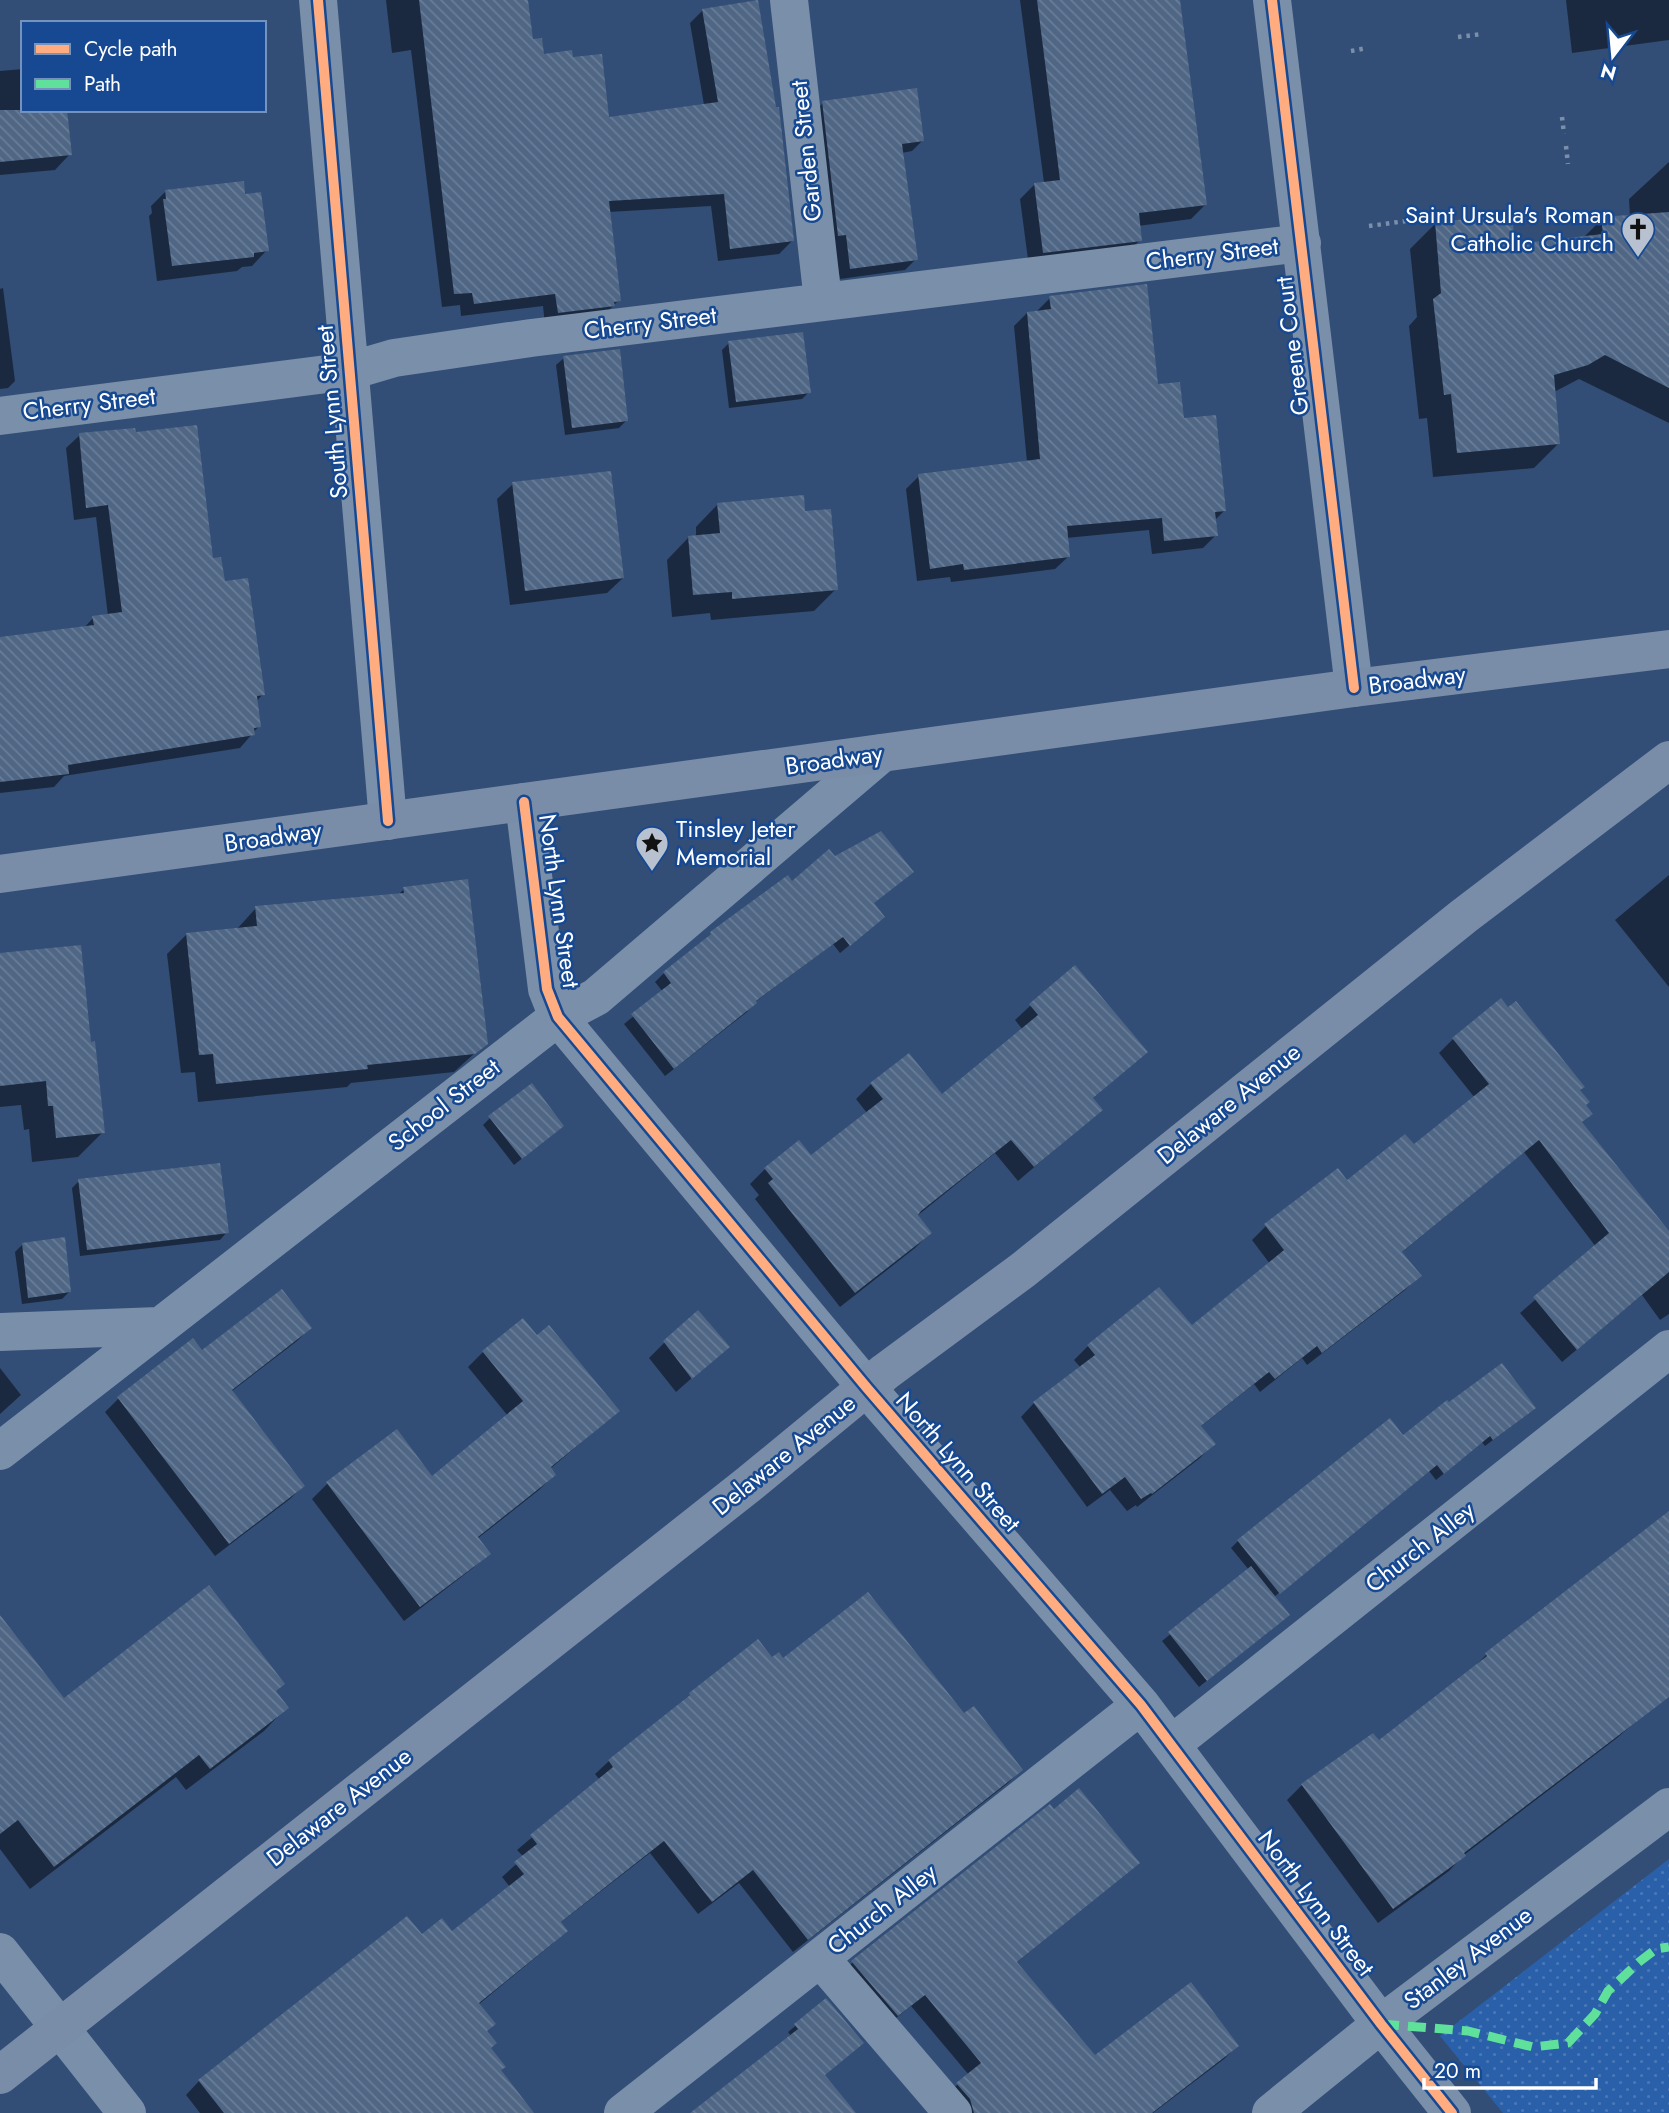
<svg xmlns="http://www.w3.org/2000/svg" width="1669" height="2113" viewBox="0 0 1669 2113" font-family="Jost,sans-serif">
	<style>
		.green { fill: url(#green-dots) }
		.shadow { fill: #0007 }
		.building { fill: url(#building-back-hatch) }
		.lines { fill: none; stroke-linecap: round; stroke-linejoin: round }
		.path { stroke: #7a8fa9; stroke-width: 4.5; stroke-dasharray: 3.5 5; stroke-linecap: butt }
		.minor { stroke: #7a8fa9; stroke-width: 38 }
		.major { stroke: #798da8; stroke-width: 38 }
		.quiet { stroke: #60e19b; stroke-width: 9; stroke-dasharray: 18 9; stroke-linecap: butt }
		.cycleway-casing { stroke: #164992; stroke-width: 15 }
		.cycleway { stroke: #ffac80; stroke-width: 10 }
		.labels { text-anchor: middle; stroke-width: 5; stroke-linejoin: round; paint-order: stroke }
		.street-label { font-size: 24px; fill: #fff; stroke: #164992 }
		.poi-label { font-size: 24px; fill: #fff; stroke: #164992; text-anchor: end }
	</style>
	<defs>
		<pattern id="green-dots" width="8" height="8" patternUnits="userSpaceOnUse" patternTransform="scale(1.75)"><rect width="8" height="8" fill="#2960a9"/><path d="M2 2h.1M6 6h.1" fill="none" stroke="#4978b6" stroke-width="1.8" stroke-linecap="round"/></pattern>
		<pattern id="building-back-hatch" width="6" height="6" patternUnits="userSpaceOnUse" patternTransform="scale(1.75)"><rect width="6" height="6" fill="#4f6685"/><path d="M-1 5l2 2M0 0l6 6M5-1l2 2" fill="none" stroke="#697d97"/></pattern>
	</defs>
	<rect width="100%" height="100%" fill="#324e76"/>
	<path class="green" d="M1669,1859V2113H1503L1440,2036Z"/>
	<path class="shadow" d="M386,0H526L531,41L542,56L571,59L607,119L704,105L690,23L703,10L792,241L779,254L718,261L711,206L609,212L619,300L606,313L545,325L543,306L461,316L460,305L442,307L411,50L392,53Z
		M1020,0H1179L1206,204L1191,219L1138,226L1140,240L1125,255L1029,267L1020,199L1035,184L1044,183Z
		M1566,0H1669V40L1572,53Z
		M23,69V110L70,154L55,170L0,175V71Z
		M823,103L922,141L912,151L902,153L916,259L905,270L840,279L812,114Z
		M1669,162V423L1579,379L1554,392L1559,443L1534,468L1433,477L1427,418L1419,419L1409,326L1417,317L1410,249L1435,224L1513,245L1583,238L1602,219L1630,217L1629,199Z
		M166,191L244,196L267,250L252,266L242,267L237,271L157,281L149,216L152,213L151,206Z
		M3,288L15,381L8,388L0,389V289Z
		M1050,298L1156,386L1182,420L1225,510L1214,521L1216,535L1203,548L1152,554L1149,530L1066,538L1069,556L1055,569L951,582L950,577L917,581L906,489L919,476L1027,462L1014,326L1027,313L1037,311Z
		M729,343L809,392L802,399L729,408L722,350Z
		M564,358L627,420L619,428L565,435L556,365Z
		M80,435L211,560L223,583L263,694L256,702L259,726L240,748L64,776L54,787L0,793V639L83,629L93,618L108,616L96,517L74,520L66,448Z
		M513,484L623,578L607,593L510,605L497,499Z
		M718,504L804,513L836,589L814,611L711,620L710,613L672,617L667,560L689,537H696V527Z
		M1669,875V987L1615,920Z
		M787,877L792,883L872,904L874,925L840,953L833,944L755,1002L747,1012L665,1076L624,1024L663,992L655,982L664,973L711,934Z
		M404,889L486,1043L454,1072L351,1083L347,1087L198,1102L195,1072L181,1073L167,954L186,935L237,929L256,908L397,896Z
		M0,955L90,1044L103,1132L78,1157L32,1162L29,1129L24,1130L21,1105L0,1107Z
		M1030,1006L1145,1052L1092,1099L1101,1110L1018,1181L995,1153L917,1216L930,1233L915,1248L840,1307L755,1199L759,1195L750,1184L765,1169L811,1157L867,1113L856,1099L871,1084L942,1097L1023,1030L1015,1020Z
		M1453,1039L1578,1091L1584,1105L1591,1114L1581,1123L1669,1234V1314L1660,1320L1642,1295L1562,1362L1520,1313L1596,1247L1524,1152L1401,1253L1419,1276L1405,1290L1307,1365L1302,1358L1260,1392L1254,1384L1200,1427L1213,1444L1200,1458L1137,1507L1136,1505L1127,1511L1110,1490L1087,1507L1021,1417L1034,1403L1081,1368L1074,1360L1088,1346L1192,1327L1270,1264L1252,1240L1266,1226L1414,1147L1475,1098L1439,1053Z
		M490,1118L562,1126L514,1165L483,1125Z
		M79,1181L227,1232L220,1240L80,1256L72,1188Z
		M23,1244L69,1292L62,1299L22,1304L15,1252Z
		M310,1328L297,1341L232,1391L303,1486L290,1499L215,1556L105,1412L118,1399L202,1352Z
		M537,1337L618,1411L550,1469L554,1475L539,1490L477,1539L488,1554L473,1568L404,1621L312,1499L327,1484L397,1432L432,1478L508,1416L468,1367L483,1352Z
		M664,1343L727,1347L676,1392L649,1358Z
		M0,1368L21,1395L0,1414Z
		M1526,1415L1485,1446L1482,1442L1436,1480L1429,1471L1274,1597L1280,1622L1199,1687L1162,1641L1249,1570L1231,1548L1238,1541L1403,1438Z
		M1669,1513V1693L1617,1738L1464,1855L1449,1871L1378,1923L1287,1800L1302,1785L1378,1743L1471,1670L1486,1655Z
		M0,1659L63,1701L286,1708L264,1731L186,1790L176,1777L30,1889L0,1849Z
		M772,1659L783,1660L964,1716L1021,1770L1008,1783L793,1952L739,1883L698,1914L650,1853L560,1923L566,1931L552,1944L478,2005L489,2048L499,2071L532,2113H200L186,2095L199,2081L421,1936L452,1933L510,1887L502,1877L524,1857L517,1850L600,1780L595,1774L609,1761L690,1695Z
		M1138,1863L1016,1963L1094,2057L1237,2046L1224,2059L1153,2113L1150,2110L1145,2113H958L944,2096L969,2075L911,2006L885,2027L840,1975L853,1962Z
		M826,2001L777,2113H692L791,2036L788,2032Z"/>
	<path class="building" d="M419,0H528L533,39L542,38L544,54L572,50L573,57L602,54L609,117L718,102L702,9L758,0L776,107H779L794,241L730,249L724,194L609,201L621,301L614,302L615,306L558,313L555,294L474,304L472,293L454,294Z
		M1037,0H1180L1207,205L1139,213L1142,241L1043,253L1034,183L1060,180Z
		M917,88L924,141L902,144L918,260L850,269L846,235L838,236L822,101Z
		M0,110H67L72,155L0,162Z
		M244,181L245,194L261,192L269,251L254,253V257L172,266L163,199H166L165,190Z
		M1669,212V388L1605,355L1588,365L1554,375L1560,444L1457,453L1451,394L1444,395L1433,299L1441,293L1435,222L1512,215L1515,244L1603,234L1601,217Z
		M1147,284L1158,384L1180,382L1184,418L1216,415L1226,511L1215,512L1218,536L1164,541L1162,518L1067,526L1070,557L964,570L963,564L930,569L918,474L1040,459L1027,312L1051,309L1049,296Z
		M803,332L811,393L736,402L728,341Z
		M620,349L628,421L572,428L563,356Z
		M197,425L213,558L221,557L225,581L248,578L265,695L257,696L261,727L254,728L255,735L68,765L69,774L0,782V637L94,625L92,616L122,612L108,505L86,508L79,433L135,428L136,432Z
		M611,471L624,578L525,591L512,482Z
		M804,495L805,511L831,509L838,590L732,599V592L693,595L688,536L720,533L717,503Z
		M881,831L914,872L874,903L885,917L850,946L843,937L756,1001L757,1003L674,1069L631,1014L671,983L663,972L711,934L710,932L788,875L792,881L829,849L835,856Z
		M468,879L488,1044L475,1054L367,1065L368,1069L216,1084L213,1054L199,1055L186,933L257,926L255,906L404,893L403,887Z
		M81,945L91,1042L95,1041L105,1133L56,1138L53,1106H48L46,1081L0,1086V953Z
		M1075,965L1148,1052L1093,1098L1103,1110L1034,1167L1011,1140L921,1211L918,1215L932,1233L855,1293L768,1183L773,1179L764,1168L799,1140L811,1155L883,1099L870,1083L909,1053L942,1094L1038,1015L1029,1004Z
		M1501,998L1508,1007L1516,1001L1585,1087L1580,1090L1590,1102L1586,1105L1593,1114L1582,1122L1669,1231V1272L1577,1350L1533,1297L1609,1233L1539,1140L1402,1252L1422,1276L1322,1353L1317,1346L1275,1379L1269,1372L1201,1426L1216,1444L1152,1494L1151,1493L1141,1499L1125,1477L1102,1494L1033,1402L1095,1355L1087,1345L1159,1287L1192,1325L1284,1250L1264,1224L1338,1168L1347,1180L1405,1134L1414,1144L1489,1084L1452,1038Z
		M532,1083L564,1126L522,1159L488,1116Z
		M220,1163L229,1233L87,1250L78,1179Z
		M65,1237L71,1292L28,1298L22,1243Z
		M282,1289L312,1328L232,1390L305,1486L229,1544L117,1397L193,1338L202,1350Z
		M698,1310L730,1347L692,1379L663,1341Z
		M523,1318L537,1335L549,1325L620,1411L551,1467L556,1475L478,1537L491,1554L420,1607L326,1482L397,1429L432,1476L523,1401L482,1351Z
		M1502,1363L1536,1408L1493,1440L1490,1436L1444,1474L1437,1465L1280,1594L1237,1540L1390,1418L1403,1435L1447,1400L1449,1402Z
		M1669,1511V1697L1464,1853L1466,1856L1393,1909L1301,1784L1373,1733L1379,1740L1487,1656L1485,1653Z
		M1251,1566L1290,1615L1207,1681L1168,1632Z
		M209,1585L285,1684L276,1691L289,1708L210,1769L199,1755L54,1867L18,1820L0,1834V1615L64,1698Z
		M868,1592L964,1713L974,1706L1023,1770L808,1940L753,1870L712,1902L664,1841L561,1922L568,1931L479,2003L496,2024L487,2031L497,2043L491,2048L506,2067L501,2070L534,2113H224L198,2080L407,1916L422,1934L442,1918L452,1931L524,1874L514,1862L537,1844L530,1835L613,1767L608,1760L690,1695L689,1693L758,1639L772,1657L779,1652L783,1658Z
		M1079,1788L1140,1863L1017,1962L1095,2055L1191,1982L1239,2046L1152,2113H974L970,2099L956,2083L981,2063L925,1995L898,2016L851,1961L1050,1804L1054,1809Z
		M826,1998L864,2043L825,2075L856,2113H690L798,2029L794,2024Z"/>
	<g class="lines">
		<path class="path" d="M1458,37L1482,34
			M1351,51L1367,48
			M1562,117L1564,134
			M1566,146L1568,164
			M1369,226L1406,221"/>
		<path class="minor" d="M318,0L388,821
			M789,0L823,301
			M1272,0L1354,688
			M0,416L350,371L394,358L531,338L1302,243
			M524,802L547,989L558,1017L867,1388L1141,1705L1381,2024L1452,2113
			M0,1332L158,1326
			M0,1451L558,1017L596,997L882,753
			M1172,1744L1669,1349
			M0,1952L127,2113
			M820,1958L953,2113
			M623,2113L1141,1705
			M1271,2113L1381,2024L1669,1807"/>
		<path class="major" d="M0,874L1354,688L1669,649
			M0,2075L749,1484L885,1372L1023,1270L1464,916L1669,760"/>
		<path class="quiet" d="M1381,2024L1468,2031L1533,2047L1568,2043L1595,2014L1608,1991L1639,1962L1656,1949L1669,1947"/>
		<defs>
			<path id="cycleway" d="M318,0L388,821
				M1272,0L1354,688
				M524,802L547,989L558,1017L867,1388L1141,1705L1381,2024L1452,2113"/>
		</defs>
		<use href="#cycleway" class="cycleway-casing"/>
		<use href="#cycleway" class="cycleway"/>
	</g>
	<defs>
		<symbol id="church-pin" viewBox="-11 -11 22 30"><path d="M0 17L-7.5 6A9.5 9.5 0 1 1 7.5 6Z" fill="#b7c1cf" stroke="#164992"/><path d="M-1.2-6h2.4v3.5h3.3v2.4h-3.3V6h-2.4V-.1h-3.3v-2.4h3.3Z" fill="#111"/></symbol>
		<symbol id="sight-pin" viewBox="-11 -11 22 30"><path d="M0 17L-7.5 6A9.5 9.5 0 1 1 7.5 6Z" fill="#b7c1cf" stroke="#164992"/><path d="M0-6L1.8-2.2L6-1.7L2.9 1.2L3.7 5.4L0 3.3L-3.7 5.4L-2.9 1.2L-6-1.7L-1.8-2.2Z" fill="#111"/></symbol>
	</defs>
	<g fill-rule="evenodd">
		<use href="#church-pin" x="1619" y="210" width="38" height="52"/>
		<use href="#sight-pin" x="633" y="824" width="38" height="52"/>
	</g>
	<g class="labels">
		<g class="street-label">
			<text transform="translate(806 151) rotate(-96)" y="8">Garden Street</text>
			<text transform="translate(1212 254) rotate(-7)" y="8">Cherry Street</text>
			<text transform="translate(650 323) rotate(-7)" y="8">Cherry Street</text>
			<text transform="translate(1292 346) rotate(-97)" y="8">Greene Court</text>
			<text transform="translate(89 404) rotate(-7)" y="8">Cherry Street</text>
			<text transform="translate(332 412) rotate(-95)" y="8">South Lynn Street</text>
			<text transform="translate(1417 680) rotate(-7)" y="8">Broadway</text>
			<text transform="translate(834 760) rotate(-8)" y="8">Broadway</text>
			<text transform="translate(273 837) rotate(-8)" y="8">Broadway</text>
			<text transform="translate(559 901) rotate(82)" y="8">North Lynn Street</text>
			<text transform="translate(1229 1104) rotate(-39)" y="8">Delaware Avenue</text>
			<text transform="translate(444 1105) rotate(-38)" y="8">School Street</text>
			<text transform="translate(784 1455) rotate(-39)" y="8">Delaware Avenue</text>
			<text transform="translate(958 1462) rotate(49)" y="8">North Lynn Street</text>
			<text transform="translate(1420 1547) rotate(-38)" y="8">Church Alley</text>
			<text transform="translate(339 1807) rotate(-38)" y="8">Delaware Avenue</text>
			<text transform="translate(1316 1903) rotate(53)" y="8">North Lynn Street</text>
			<text transform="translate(882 1909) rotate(-38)" y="8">Church Alley</text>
			<text transform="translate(1468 1958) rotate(-37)" y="8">Stanley Avenue</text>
		</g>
		<g class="poi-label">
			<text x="1614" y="223">Saint Ursula's Roman<tspan x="1614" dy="28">Catholic Church</tspan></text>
			<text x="676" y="837" text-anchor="start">Tinsley Jeter<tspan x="676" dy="28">Memorial</tspan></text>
		</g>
	</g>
	<rect x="21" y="21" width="245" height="91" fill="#164992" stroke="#7392be" stroke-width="2"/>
	<rect x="35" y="44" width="35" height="10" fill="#ffac80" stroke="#7392be" stroke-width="2"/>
	<text x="84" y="56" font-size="21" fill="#ffffff">Cycle path</text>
	<rect x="35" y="79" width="35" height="10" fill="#60e19b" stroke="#7392be" stroke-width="2"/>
	<text x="84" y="91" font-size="21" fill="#ffffff">Path</text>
	<g transform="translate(1613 56) rotate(196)" stroke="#164992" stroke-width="5" paint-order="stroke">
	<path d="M0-5L12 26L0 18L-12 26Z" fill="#ffffff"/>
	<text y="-10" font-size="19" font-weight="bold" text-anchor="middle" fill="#ffffff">N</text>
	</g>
	<path d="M1424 2078v10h172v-10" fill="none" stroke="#ffffff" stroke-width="3.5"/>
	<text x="1434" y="2078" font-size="21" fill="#ffffff" stroke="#164992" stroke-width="5" paint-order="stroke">20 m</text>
</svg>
